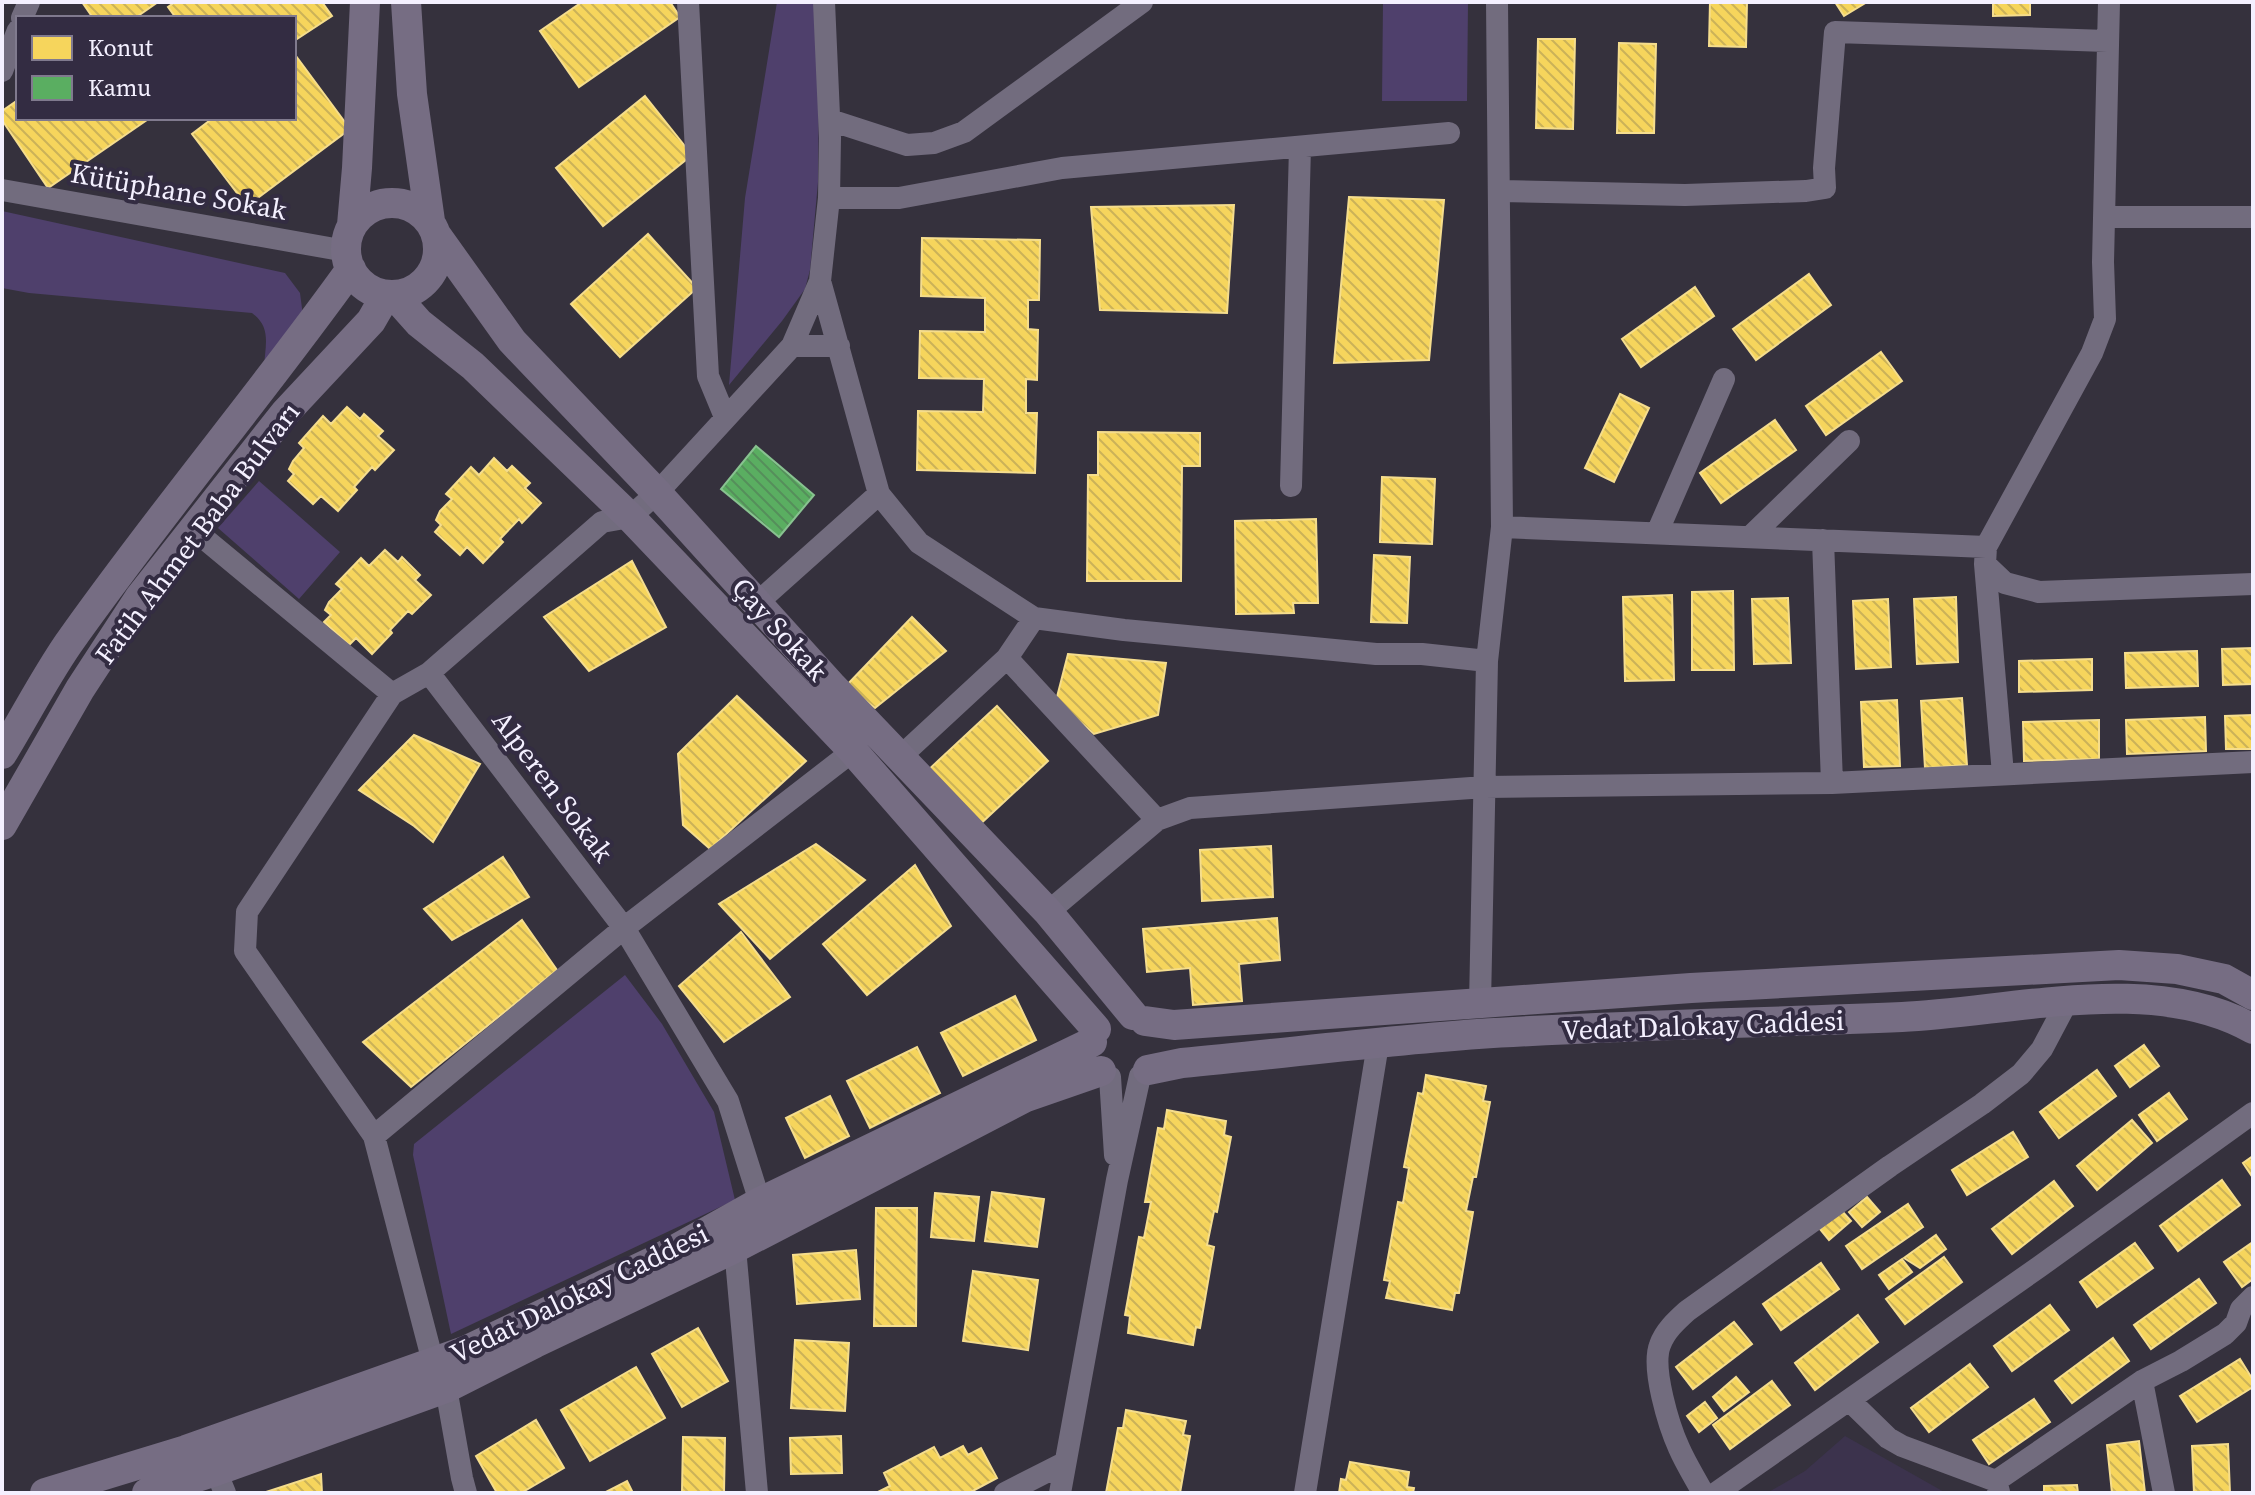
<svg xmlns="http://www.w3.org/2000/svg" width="2255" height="1495" viewBox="0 0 2255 1495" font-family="'Source Serif 4',serif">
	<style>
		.built { fill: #3c334d }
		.green { fill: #4f406c }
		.homes { fill: url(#homes-back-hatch); stroke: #f5dd8d; stroke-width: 2 }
		.public { fill: url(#public-back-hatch); stroke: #88c290; stroke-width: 2 }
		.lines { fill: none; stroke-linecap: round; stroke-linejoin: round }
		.street { stroke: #726c7e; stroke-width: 22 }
		.secondary { stroke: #766d83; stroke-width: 30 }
		.labels { text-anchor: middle; stroke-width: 8; stroke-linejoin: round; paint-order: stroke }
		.street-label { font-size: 28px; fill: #f4f0ff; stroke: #332c42 }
	</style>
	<defs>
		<pattern id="homes-back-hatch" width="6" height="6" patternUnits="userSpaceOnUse" patternTransform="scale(2)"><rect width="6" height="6" fill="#f6d55c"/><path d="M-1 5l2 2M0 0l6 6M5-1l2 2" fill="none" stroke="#cbb258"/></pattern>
		<pattern id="public-back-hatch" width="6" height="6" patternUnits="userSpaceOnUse" patternTransform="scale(2)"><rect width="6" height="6" fill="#5aae61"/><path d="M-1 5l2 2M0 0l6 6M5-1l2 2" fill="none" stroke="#558f5b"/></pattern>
	</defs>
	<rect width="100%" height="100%" fill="#35313d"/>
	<path class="built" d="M1845,1436L1946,1493H1767L1805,1471Z"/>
	<path class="green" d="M777,2H816L819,88L818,182L810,270L805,289L782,321L729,385L745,198Z
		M1383,2H1468L1467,101H1382Z
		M2,211L285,273L300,293L303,316L264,368C265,345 272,328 252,313L29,293L2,288Z
		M259,481L340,552L299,599L218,528Z
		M625,975L662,1024L714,1112L735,1200L451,1334L413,1155L414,1144Z"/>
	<path class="homes" d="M82,2H158L135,18H93Z
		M175,2H322L332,16L294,41V18H176L168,7Z
		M582,2H670L680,17L579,87L540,31Z
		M1710,2H1747L1746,47L1709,46Z
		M1835,2H1867L1844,16Z
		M1993,2H2030V15L1993,16Z
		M1538,39H1575L1573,129L1536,128Z
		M1619,43L1656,44L1654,133H1617Z
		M296,56L350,129L247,206L192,134L213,118H294Z
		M645,96L692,155L603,226L556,168Z
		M18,100V118H146L147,120L48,188L2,120V111Z
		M1349,197L1444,200L1429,360L1334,363Z
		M1234,205L1227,313L1100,310L1091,207Z
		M648,234L697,288L620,357L571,304Z
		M922,238L1040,240L1039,300H1028V329L1038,330L1037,380L1026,379V413H1037L1035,473L917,470L918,411L983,412L984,379L919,378L920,331L985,332V298L921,296Z
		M1809,274L1831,305L1756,360L1733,329Z
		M1695,287L1714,316L1641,367L1622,339Z
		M1881,352L1902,381L1826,435L1806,406Z
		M1620,394L1649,408L1614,482L1585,468Z
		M347,407L360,419L364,414L383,431L378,436L394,450L375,470L372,467L354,487L357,490L338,511L321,496L313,504L288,481L294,474L289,469L293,461L304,448L299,443L323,416L331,424Z
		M1775,420L1796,450L1721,503L1700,473Z
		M1098,432L1200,433V466H1182L1181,581H1087L1088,475H1098Z
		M494,458L507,471L512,466L530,483L525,488L541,503L522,523L519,519L500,539L503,542L483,563L467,547L460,555L435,532L441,525L436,520L440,511L452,499L446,494L471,467L479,475Z
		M1382,477L1435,479L1432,544L1380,542Z
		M1316,519L1318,603H1293L1294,613L1236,614L1235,521Z
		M385,550L398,562L402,557L420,575L415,580L431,595L412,614L408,611L390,630L392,633L372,654L356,638L349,645L324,622L331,615L325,610L329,602L342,589L336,584L361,558L369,566Z
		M1374,555L1410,557L1407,623L1371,622Z
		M632,561L666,627L589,671L544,617Z
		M1733,591L1734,670H1692V592Z
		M1672,595L1674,680L1625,681L1623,597Z
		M1956,597L1958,662L1917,664L1914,599Z
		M1788,598L1791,663L1754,664L1752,599Z
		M1888,599L1891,667L1856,669L1853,601Z
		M912,617L946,651L875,708L846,686Z
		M2253,648V684L2223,685L2222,649Z
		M2197,651L2198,686L2126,688L2125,653Z
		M1068,654L1166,663L1158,715L1094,734L1056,701Z
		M2092,659V690L2019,692V661Z
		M737,696L806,761L710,849L683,825L678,754Z
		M1962,698L1967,765L1925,768L1921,701Z
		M1897,700L1900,766L1864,767L1861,702Z
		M997,706L1048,761L976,828L925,773Z
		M2253,715V749H2226L2225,716Z
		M2205,717L2206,751L2127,754L2126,720Z
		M2099,720V759L2024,761L2023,722Z
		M414,735L480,764L433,842L414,826L359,790Z
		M816,844L865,880L770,959L719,904Z
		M1271,846L1273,897L1202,901L1200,850Z
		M503,857L529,897L452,940L424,909Z
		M915,865L951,926L867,995L823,944Z
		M1277,918L1280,960L1239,964L1242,1001L1193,1005L1190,968L1147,972L1143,929Z
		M522,920L557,970L411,1087L363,1042Z
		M741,932L790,997L724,1042L679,986Z
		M1015,996L1036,1040L963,1076L941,1033Z
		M2144,1045L2159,1066L2130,1087L2115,1066Z
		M917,1047L940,1093L870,1128L847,1081Z
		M2097,1070L2116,1096L2059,1138L2040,1112Z
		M1426,1075L1486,1086L1483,1101L1490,1102L1476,1177H1473L1466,1211L1473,1212L1459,1293H1455L1452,1310L1386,1298L1390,1281L1384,1280L1398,1202L1403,1203L1409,1168L1404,1167L1418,1093L1423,1094Z
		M2169,1093L2187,1119L2157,1141L2139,1115Z
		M830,1096L849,1136L805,1158L786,1118Z
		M1167,1110L1226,1121L1224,1135L1231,1137L1217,1212L1214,1211L1207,1245L1214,1247L1200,1328L1196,1327L1193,1345L1128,1333L1130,1316L1125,1315L1139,1237L1144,1238L1151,1202H1145L1158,1128L1164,1129Z
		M2132,1120L2152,1143L2097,1190L2077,1166Z
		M2013,1132L2028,1157L1967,1195L1952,1170Z
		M2253,1156V1178L2243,1163Z
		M2222,1180L2240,1205L2178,1251L2160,1226Z
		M2054,1181L2073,1206L2012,1254L1992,1229Z
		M992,1192L1044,1199L1037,1247L985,1241Z
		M935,1193L979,1197L974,1241L931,1237Z
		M1867,1197L1880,1212L1862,1227L1849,1212Z
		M1908,1204L1923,1227L1862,1269L1846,1246Z
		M876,1208H917L916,1326H874Z
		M1841,1210L1851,1221L1829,1240L1820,1229Z
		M1936,1235L1946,1249L1920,1268L1904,1258Z
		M2253,1242V1279L2242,1287L2224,1262Z
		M2135,1243L2153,1268L2097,1307L2080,1282Z
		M856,1250L860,1299L797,1304L793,1255Z
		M1944,1257L1962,1282L1905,1324L1886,1299Z
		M1902,1259L1912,1272L1889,1289L1879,1275Z
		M1821,1263L1839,1289L1781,1330L1763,1304Z
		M973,1271L1038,1280L1028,1350L963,1341Z
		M2199,1279L2216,1303L2151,1349L2134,1325Z
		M2050,1305L2069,1330L2012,1371L1994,1346Z
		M1858,1315L1878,1342L1815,1390L1795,1363Z
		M1734,1322L1752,1344L1693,1389L1676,1367Z
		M698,1328L728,1381L682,1407L652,1354Z
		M2113,1338L2129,1361L2072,1403L2055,1381Z
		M795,1340L849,1343L845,1411L791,1408Z
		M2240,1359L2253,1380V1387L2197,1422L2180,1396Z
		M1970,1364L1988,1387L1929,1432L1911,1408Z
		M636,1367L665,1418L590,1461L561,1410Z
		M1736,1377L1749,1392L1724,1411L1713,1397Z
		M1772,1381L1790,1405L1730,1449L1713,1425Z
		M2034,1399L2050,1422L1989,1464L1973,1440Z
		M1705,1402L1717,1418L1699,1432L1687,1416Z
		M1126,1410L1186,1421L1183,1435L1190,1436L1180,1493H1106L1118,1428H1123Z
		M536,1420L564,1468L521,1493H497L476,1456Z
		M841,1436L842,1473L791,1474L790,1438Z
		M683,1437L725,1438L724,1493H682Z
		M2139,1441L2145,1493H2112L2107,1445Z
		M2228,1444L2230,1493H2194L2192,1446Z
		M963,1446L968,1455L981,1448L997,1478L969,1493H876L890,1486L884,1473L934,1447L940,1458Z
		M1350,1462L1409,1472L1407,1487L1414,1488L1413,1493H1339L1341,1479L1346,1480Z
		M321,1474L322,1493H263Z
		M627,1481L633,1493H604Z
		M2077,1485L2078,1493H2044V1486Z"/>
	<path class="public" d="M756,446L814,495L779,537L721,489Z"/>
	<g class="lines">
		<path class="street" d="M688,2L708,376L725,417
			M22,18L29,2
			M2,71L18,30
			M830,120L907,145L934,143L964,132L1142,2
			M2,190L346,251
			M1500,191L1685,195L1806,191L1825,188L1824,168L1835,32L2107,41
			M829,198H899L1062,168L1449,133
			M2104,217H2253
			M820,281L879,494L919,543L1034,618L1007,658L1157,820
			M792,346H839
			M1291,486L1300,147
			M1502,527L1986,547L2092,353L2105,319L2103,262L2109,2
			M194,530L392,694L429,673L624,928L728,1101L760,1202
			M1657,533L1724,379
			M1750,537L1849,441
			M1823,540L1832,783L2253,762
			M1986,547L1985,564L2005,583L2039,592L2253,584
			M1985,564L2003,774
			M757,603L879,494
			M1034,618L1124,630L1376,654H1422L1487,661
			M429,673L602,522L630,517L657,493L792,346L820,281L829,198L830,138L824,2
			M392,694L247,912L245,951L374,1136L433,1362
			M900,757L1007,658
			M1048,912L1157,820L1190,808L1485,787L1832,783
			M1480,1004L1487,661L1502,527L1497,2
			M1110,1077L1115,1155
			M374,1136L624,928L853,751
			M735,1248L757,1493
			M2142,1381L2164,1493
			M446,1388L462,1478L466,1493
			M1849,1400L1888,1438L1902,1446L1996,1481L1999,1492
			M216,1471L225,1493
			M1996,1481L2142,1381L2181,1361L2225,1334L2236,1323L2241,1309L2253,1297
			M1005,1493L1064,1463
			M1060,1493L1117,1180L1140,1076
			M1305,1493L1378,1044
			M1703,1493C1695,1478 1686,1464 1679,1448C1669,1426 1651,1368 1660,1345C1665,1331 1676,1321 1687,1311L1890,1166L1982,1104L2021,1074L2042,1049L2068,1000
			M1716,1493L2039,1267L2253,1113"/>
		<path class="secondary" d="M406,2L412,94L430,221
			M346 249a46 46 0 1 1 92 0a46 46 0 1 1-92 0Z
			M352,225L357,168L365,2
			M437,236L512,341L657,493L831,685L1048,912L1133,1015
			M394,295L419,323L473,366L630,517L853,751L1096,1029
			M2,754C24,718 44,679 68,644C158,516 260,396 351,269
			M2,825L80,689L140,597L285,413L371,321L386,295
			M1145,1021L1174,1025L1691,988L2119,965L2177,969L2224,979L2253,995
			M1148,1070L1182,1063C1280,1054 1379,1041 1478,1034C1619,1025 1760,1023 1902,1017C2011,1012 2153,972 2253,1029
			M45,1493L186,1450L465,1351L658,1259L760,1202L1092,1042
			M147,1493L216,1471L446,1388L535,1343L735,1248L1026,1097L1101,1071"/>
	</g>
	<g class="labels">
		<g class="street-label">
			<text transform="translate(179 191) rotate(10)" y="10">Kütüphane Sokak</text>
			<text transform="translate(197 533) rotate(-53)" y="10">Fatih Ahmet Baba Bulvarı</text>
			<text transform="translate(780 629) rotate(48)" y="10">Çay Sokak</text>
			<text transform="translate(553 786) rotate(53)" y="10">Alperen Sokak</text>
			<text transform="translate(1703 1025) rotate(-2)" y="10">Vedat Dalokay Caddesi</text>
			<text transform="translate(579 1293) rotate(-26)" y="10">Vedat Dalokay Caddesi</text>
		</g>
	</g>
	<rect width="2255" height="1495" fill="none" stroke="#f4f0ff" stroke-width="8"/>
	<rect x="16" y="16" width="280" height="104" fill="#332c42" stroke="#807a8e" stroke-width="2"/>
	<rect x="32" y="36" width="40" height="24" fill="#f6d55c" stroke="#807a8e" stroke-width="2"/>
	<text x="88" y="56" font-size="24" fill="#f4f0ff">Konut</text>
	<rect x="32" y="76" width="40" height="24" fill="#5aae61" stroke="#807a8e" stroke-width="2"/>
	<text x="88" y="96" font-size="24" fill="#f4f0ff">Kamu</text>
</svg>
